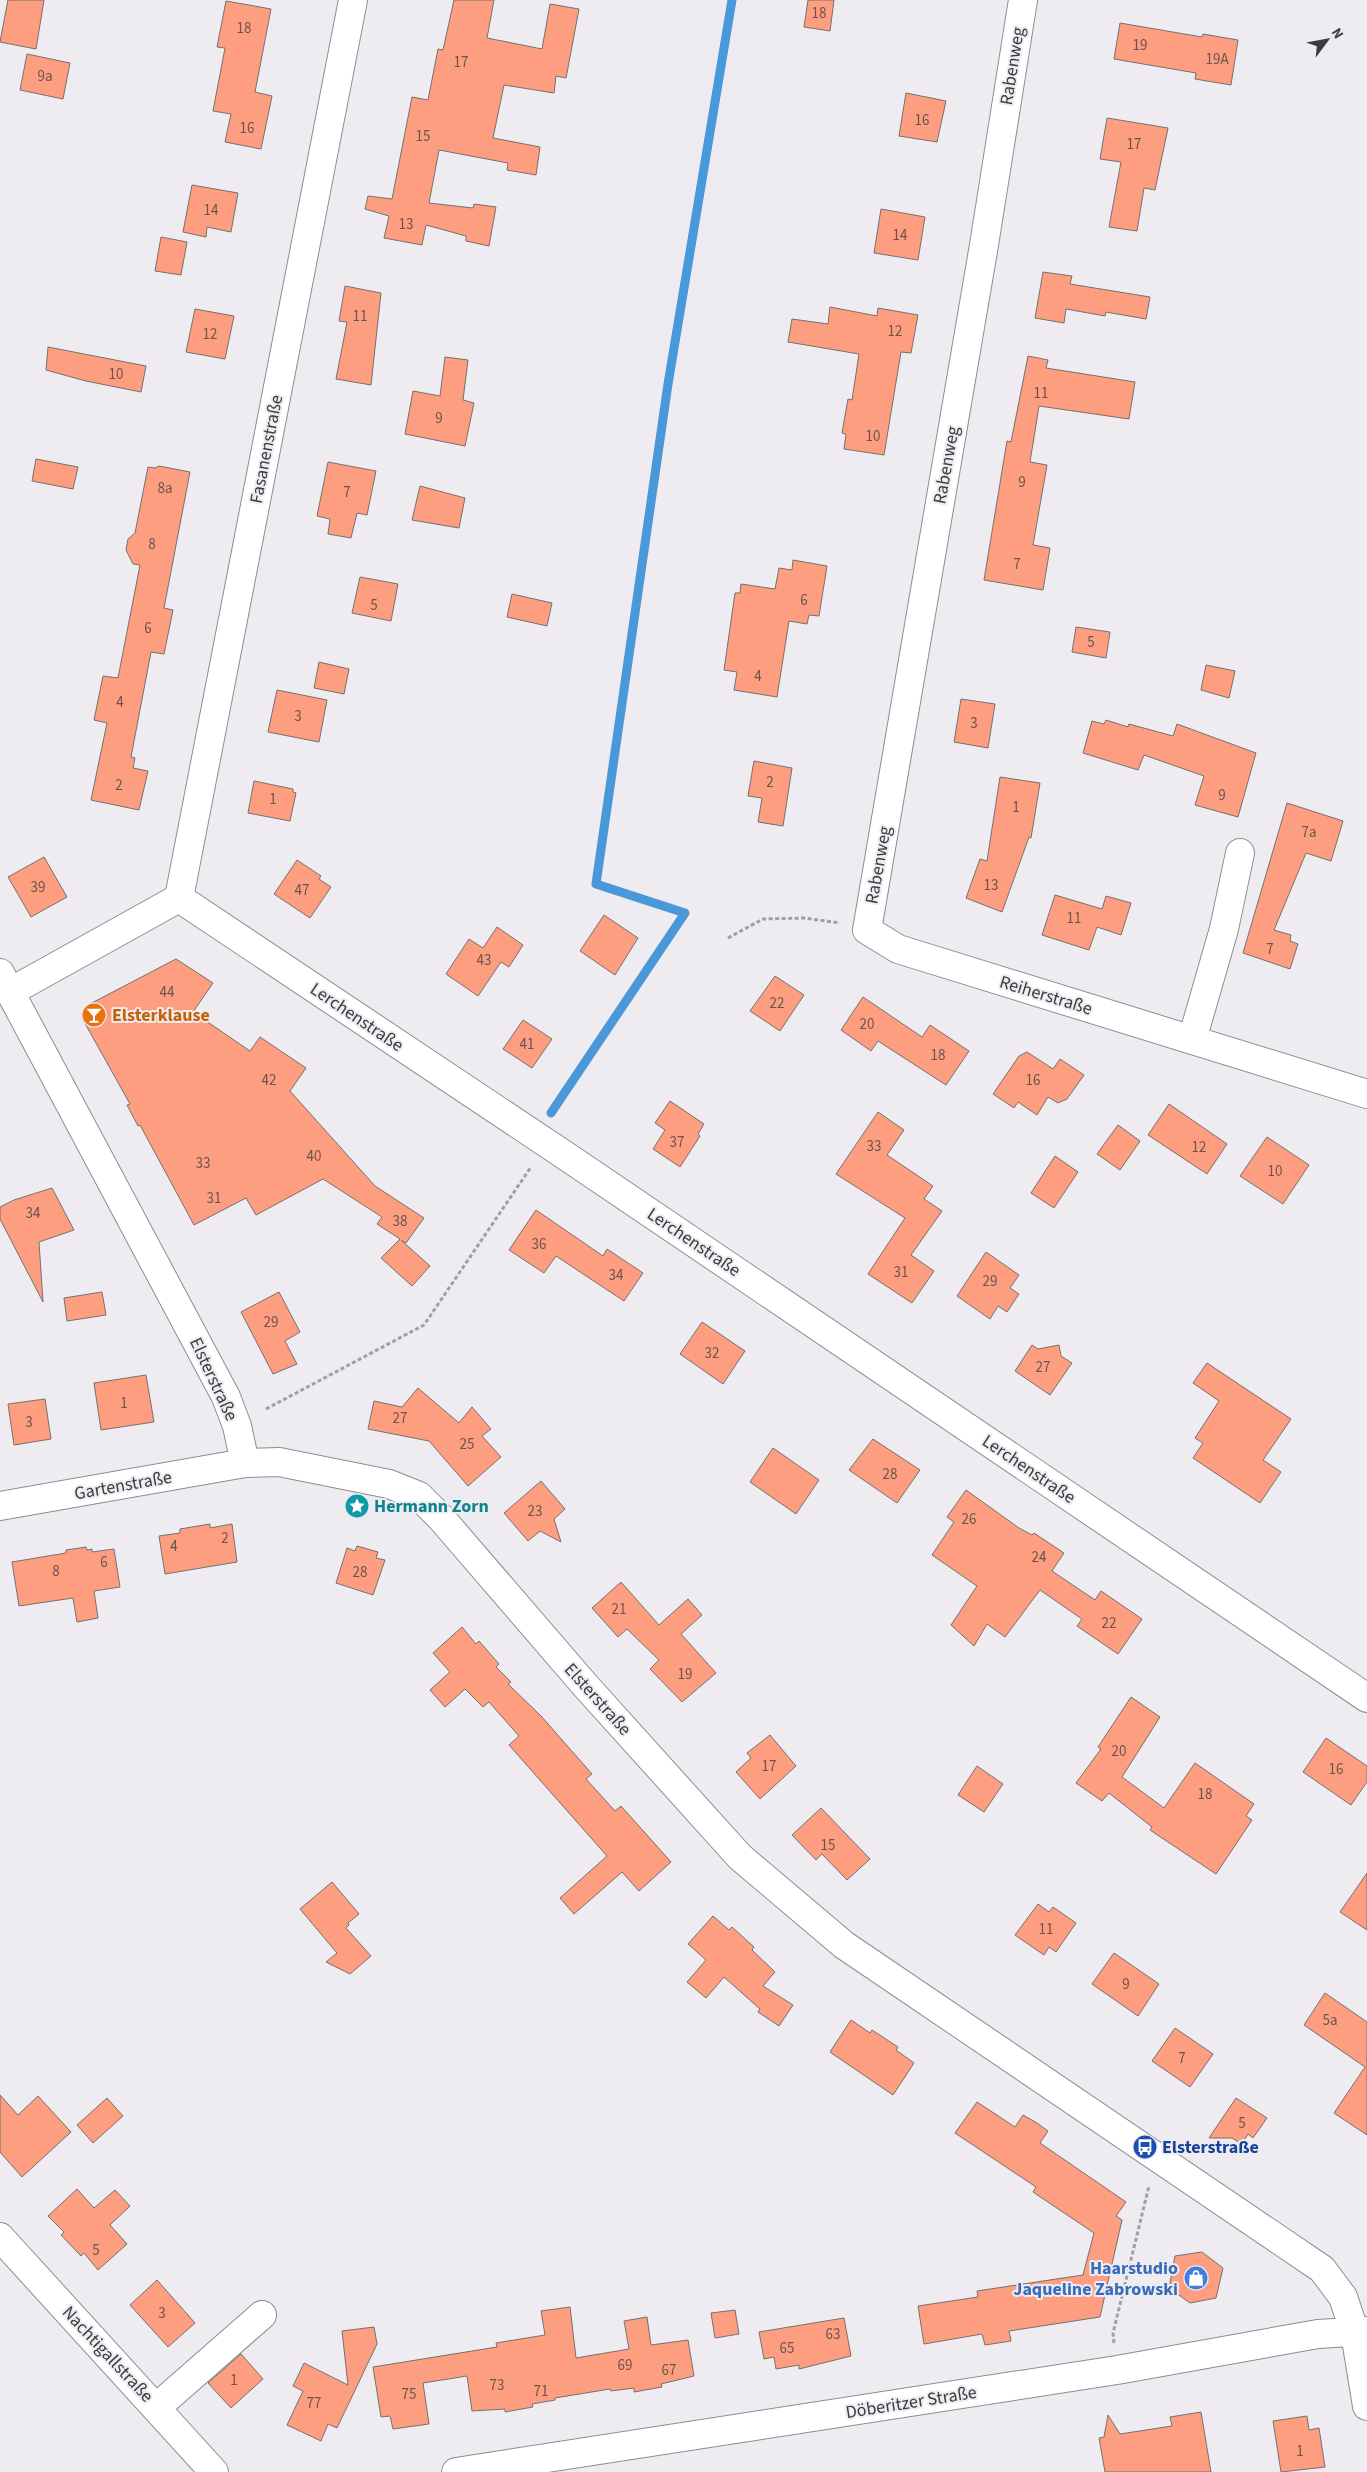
<svg xmlns="http://www.w3.org/2000/svg" width="1367" height="2472" viewBox="0 0 1367 2472" font-family="'Source Sans 3',sans-serif">
	<style>
		.lines { fill: none; stroke-linecap: round; stroke-linejoin: round }
		.stream { stroke: #4a98d7; stroke-width: 9 }
		.building { fill: #fd9e80; stroke: #76706e }
		.minor-casing { stroke: #8e8c91; stroke-width: 30 }
		.path { stroke: #a19fa3; stroke-width: 3; stroke-dasharray: 4 2.5; stroke-linecap: butt }
		.minor { stroke: #fff; stroke-width: 28 }
		.labels { text-anchor: middle; stroke-width: 4; stroke-linejoin: round; paint-order: stroke }
		.number-label { font-size: 15px; fill: #6c544e }
		.street-label { font-size: 18px; fill: #3c3b3e; stroke: #eeebf1 }
		.food-label { font-size: 18px; font-weight: bold; fill: #c56008; stroke: #eeebf1; text-anchor: start }
		.culture-label { font-size: 18px; font-weight: bold; fill: #0d838f; stroke: #eeebf1; text-anchor: start }
		.transit-label { font-size: 18px; font-weight: bold; fill: #164399; stroke: #eeebf1; text-anchor: start }
		.shop-label { font-size: 18px; font-weight: bold; fill: #366cbe; stroke: #eeebf1; text-anchor: end }
	</style>
	<rect width="100%" height="100%" fill="#eeebf1"/>
	<g class="lines">
		<path class="stream" d="M551,1113L685,913L596,884L668,384L732,0"/>
	</g>
	<path class="building" d="M8,0H44L36,49L0,42Z
		M454,0H494L487,38L542,49L550,4L579,9L566,78L556,76L554,93L504,85L493,138L540,147L536,175L507,170L508,163L439,150L429,203L473,208L474,204L496,207L489,246L466,241V236L426,225L422,245L384,238L389,216L365,209L368,196L392,199L412,97L428,100L438,49L443,50Z
		M808,0H834L830,31L804,27Z
		M226,1L271,9L255,92L272,96L261,149L225,142L231,114L213,111L225,48L217,47Z
		M1120,23L1202,37L1203,34L1238,40L1231,85L1195,79L1196,73L1114,59Z
		M27,54L70,63L63,99L20,90Z
		M906,93L946,101L937,142L899,136Z
		M1107,118L1168,128L1155,190L1144,188L1137,231L1109,227L1121,162L1100,159Z
		M192,185L238,193L231,232L207,227L206,237L183,232Z
		M881,209L925,217L918,260L874,253Z
		M161,237L187,242L181,275L155,271Z
		M1043,272L1072,276L1070,284L1150,297L1146,319L1106,312L1105,316L1066,309L1064,323L1035,318Z
		M345,286L381,293L371,385L336,379L347,322L339,321Z
		M830,307L877,316L878,308L918,315L911,353L901,352L884,455L844,449L846,434L842,433L848,399L852,400L859,354L788,342L792,319L828,324Z
		M195,309L234,316L225,359L186,352Z
		M48,347L146,366L141,392L86,381L46,370Z
		M1028,356L1048,360L1046,368L1135,382L1129,419L1039,406L1030,462L1047,465L1033,545L1050,548L1043,590L984,580L1007,441L1011,442Z
		M445,357L468,360L463,400L474,403L465,446L405,434L413,391L440,396Z
		M36,459L78,467L73,489L32,481Z
		M328,462L376,471L367,515L357,513L351,538L328,534L330,519L317,516Z
		M159,466L190,472L164,608L173,610L164,654L151,652L131,757L135,758L133,768L148,771L139,810L91,800L107,723L94,720L103,676L118,678L140,565L133,564L126,550L128,539L135,533L148,467L155,468Z
		M420,486L465,498L459,528L412,520Z
		M793,560L827,566L819,616L809,615L807,624L789,621L777,697L734,690L737,672L724,670L735,593H740L741,584L775,589L779,568L792,570Z
		M360,577L398,584L391,621L352,613Z
		M512,594L552,603L547,626L507,617Z
		M1076,627L1110,632L1106,658L1072,652Z
		M319,662L349,669L344,694L314,688Z
		M1206,665L1235,671L1229,698L1201,690Z
		M277,690L327,700L319,742L268,732Z
		M961,699L995,704L988,748L954,742Z
		M1106,720L1128,727L1129,724L1173,736L1177,724L1256,753L1238,817L1195,805L1204,776L1144,755L1138,770L1083,753L1092,721L1104,724Z
		M754,761L792,768L783,826L758,822L762,798L748,796Z
		M1000,777L1040,783L1031,838L1029,837L1002,912L966,898L980,859L987,861Z
		M254,781L293,789V792L296,793L290,821L248,813Z
		M1287,803L1343,821L1331,861L1306,853L1274,930L1291,935L1290,941L1298,944L1290,969L1243,953Z
		M44,857L67,897L31,917L8,877Z
		M297,860L321,876L319,879L331,887L310,918L274,894Z
		M1055,895L1102,909L1106,896L1131,903L1121,935L1097,927L1089,950L1042,935Z
		M604,915L638,938L615,975L580,951Z
		M497,927L523,945L509,967L501,962L478,996L446,974L469,939L483,948Z
		M176,959L213,983L193,1012L250,1051L260,1037L306,1068L290,1091L375,1186L424,1218L406,1243L401,1240L430,1266L412,1286L381,1258L400,1239L377,1224L382,1217L323,1179L256,1215L246,1198L194,1225L140,1125L138,1126L127,1105L130,1104L82,1018L86,1006Z
		M775,976L804,995L780,1031L750,1011Z
		M863,997L922,1037L930,1025L969,1051L946,1085L878,1041L871,1051L841,1030Z
		M523,1020L552,1039L532,1068L503,1049Z
		M1027,1052L1053,1069L1060,1059L1084,1075L1067,1099L1058,1103L1048,1097L1037,1115L1018,1102L1014,1108L993,1094L1019,1056Z
		M670,1101L704,1124L698,1134L700,1136L680,1167L653,1149L665,1130L655,1123Z
		M1169,1104L1227,1144L1207,1174L1148,1135Z
		M878,1112L904,1130L887,1155L933,1186L924,1199L942,1211L911,1255L934,1271L912,1303L868,1274L905,1218L836,1174Z
		M1118,1125L1140,1141L1120,1170L1097,1154Z
		M1267,1137L1309,1165L1283,1204L1240,1176Z
		M1055,1156L1078,1172L1054,1208L1031,1193Z
		M52,1188L74,1230L39,1242L43,1302L0,1219V1207L14,1200Z
		M536,1210L603,1256L607,1249L643,1273L624,1301L556,1256L544,1273L509,1250Z
		M986,1252L1019,1275L1010,1288L1019,1294L1007,1312L998,1306L990,1319L957,1296Z
		M102,1292L106,1315L67,1321L64,1298Z
		M279,1292L300,1332L285,1341L297,1364L273,1374L241,1312Z
		M702,1322L745,1351L723,1384L680,1354Z
		M1032,1345L1038,1349L1059,1345L1061,1356L1072,1363L1050,1395L1015,1371Z
		M1207,1363L1291,1419L1263,1460L1281,1472L1260,1503L1193,1458L1203,1443L1195,1438L1219,1401L1193,1383Z
		M146,1375L154,1422L101,1430L94,1383Z
		M418,1388L459,1423L472,1407L491,1429L482,1436L501,1457L468,1486L429,1441L368,1429L374,1401L402,1407Z
		M45,1399L51,1439L14,1445L8,1404Z
		M873,1439L920,1470L897,1503L849,1470Z
		M773,1448L819,1480L796,1514L750,1482Z
		M541,1481L565,1509L554,1519L561,1542L540,1531L528,1541L504,1513Z
		M966,1490L1019,1528L1032,1535L1034,1533L1064,1553L1052,1571L1095,1600L1101,1591L1142,1619L1118,1654L1077,1626L1082,1619L1040,1590L1005,1637L987,1624L974,1646L951,1625L977,1586L932,1555L954,1522L947,1517Z
		M210,1524V1528L232,1524L237,1562L165,1574L159,1536L180,1533V1529Z
		M357,1546L378,1552L376,1558L385,1560L373,1595L336,1583L347,1548L355,1551Z
		M86,1547L87,1550L92,1549V1552L114,1549L120,1587L94,1591L98,1618L77,1622L73,1598L19,1606L12,1562L66,1553V1550Z
		M621,1582L659,1625L688,1599L702,1615L681,1634L716,1673L682,1702L650,1669L659,1660L627,1629L618,1637L592,1608Z
		M462,1627L476,1644L479,1641L499,1664L496,1667L511,1682L508,1684L541,1716L592,1774L586,1779L615,1811L621,1806L671,1862L639,1891L622,1872L574,1914L560,1898L607,1856L509,1745L519,1736L489,1702L483,1707L465,1689L445,1707L430,1690L450,1672L433,1653Z
		M1131,1697L1160,1717L1122,1777L1164,1808L1195,1763L1254,1804L1246,1816L1252,1820L1216,1874L1150,1830L1152,1827L1109,1793L1102,1801L1076,1783L1101,1749L1098,1747Z
		M770,1735L796,1766L760,1799L736,1772L751,1758L747,1753Z
		M1326,1738L1367,1766V1782L1351,1805L1303,1772Z
		M977,1766L1003,1784L984,1812L958,1795Z
		M821,1808L870,1859L847,1880L822,1854L816,1860L792,1835Z
		M1367,1873V1930L1340,1912Z
		M332,1882L359,1914L348,1923L349,1925L346,1928L371,1956L350,1974L326,1962L337,1953L300,1909Z
		M1038,1904L1049,1912L1053,1907L1076,1923L1056,1952L1049,1947L1044,1955L1015,1935Z
		M713,1916L729,1930L732,1927L754,1947L752,1950L775,1972L763,1986L793,2005L779,2026L758,2012L760,2009L724,1977L706,1998L687,1982L706,1960L688,1944Z
		M1114,1953L1159,1984L1138,2016L1092,1984Z
		M1325,1993L1367,2022V2135L1334,2113L1365,2067L1304,2025Z
		M851,2020L870,2033L872,2030L898,2047L896,2050L914,2063L893,2095L830,2052Z
		M1175,2028L1213,2054L1190,2087L1152,2061Z
		M0,2095L18,2115L38,2096L71,2132L22,2177L0,2152Z
		M107,2098L123,2116L93,2143L77,2125Z
		M1236,2098L1267,2118L1253,2138L1248,2134L1242,2144L1232,2138H1209Z
		M977,2102L1015,2127L1023,2115L1037,2123L1048,2131L1040,2143L1126,2202L1116,2216L1122,2220L1100,2317L1009,2331L1011,2341L985,2345L982,2334L924,2344L918,2306L978,2297L977,2291L1083,2275L1094,2233L1033,2192L1036,2187L955,2133Z
		M77,2189L94,2208L115,2190L130,2206L110,2225L127,2244L98,2270L84,2253L81,2256L61,2235L64,2232L48,2216Z
		M1202,2252L1223,2268L1216,2298L1190,2303L1169,2288L1175,2256Z
		M157,2280L195,2323L168,2347L130,2305Z
		M570,2307L576,2358L629,2349L624,2321L647,2317L651,2345L688,2340L694,2376L661,2384L662,2387L634,2392V2388L611,2391L610,2389L555,2398V2400L532,2404L533,2407L505,2412V2409L472,2411L467,2376L423,2383L429,2424L393,2429L390,2416L381,2417L373,2367L497,2347L496,2343L545,2335L541,2311Z
		M735,2310L739,2334L715,2338L711,2313Z
		M844,2318L851,2356L799,2369V2365L776,2369L774,2357L764,2359L759,2332Z
		M374,2327L377,2344L337,2428L328,2424L321,2441L287,2425L303,2391L293,2386L304,2363L348,2385L342,2331Z
		M241,2354L263,2379L231,2408L208,2383Z
		M1201,2412L1211,2472H1105L1099,2438L1104,2437L1108,2415L1120,2434L1172,2426L1170,2417Z
		M1307,2416L1309,2430L1319,2428L1325,2467L1281,2472L1273,2421Z"/>
	<g class="lines">
		<defs>
			<path id="minor" d="M1023,0L984,245L867,930L898,949L1367,1094
				M179,898L353,0
				M0,973L226,1397L237,1426L245,1463
				M10,992L179,898L563,1154L1367,1698
				M1192,1040L1224,929L1240,853
				M0,1506L245,1463L279,1462L389,1484L419,1496L441,1518L584,1684L740,1857L844,1945L1322,2269L1343,2297L1355,2333L1367,2406
				M0,2237L214,2472
				M157,2407L262,2315
				M456,2472L1117,2370L1318,2334L1367,2331"/>
		</defs>
		<use href="#minor" class="minor-casing"/>
		<path class="path" d="M728,938L763,919L804,918L840,923
			M266,1409L424,1325L531,1167
			M1114,2343L1113,2333L1149,2186"/>
		<use href="#minor" class="minor"/>
	</g>
	<defs>
		<symbol id="bar-disc" viewBox="-11 -11 22 22"><circle r="9.5" fill="#e8710a" stroke="#eeebf1"/><path d="M-6-5H6L.8 .8V4.5H3.5V6h-7V4.5H-.8V.8Z" fill="#fff"/></symbol>
		<symbol id="sight-disc" viewBox="-11 -11 22 22"><circle r="9.5" fill="#0f9aa8" stroke="#eeebf1"/><path d="M0-6L1.8-2.2L6-1.7L2.9 1.2L3.7 5.4L0 3.3L-3.7 5.4L-2.9 1.2L-6-1.7L-1.8-2.2Z" fill="#fff"/></symbol>
		<symbol id="bus-disc" viewBox="-11 -11 22 22"><circle r="9.5" fill="#1a4fb4" stroke="#eeebf1"/><path d="M-5-6H5V4H4V6H2V4H-2V6H-4V4H-5ZM-3.5-4V0h7V-4ZM-3.5 1.2v1.5H-2V1.2ZM2 1.2v1.5H3.5V1.2Z" fill="#fff"/></symbol>
		<symbol id="shop-disc" viewBox="-11 -11 22 22"><circle r="9.5" fill="#3f7fe0" stroke="#eeebf1"/><path d="M-5-2.5h2.3a2.7 3.5 0 0 1 5.4 0H5L5.5 6h-11ZM-1.5-2.5h3a1.5 2.3 0 0 0-3 0Z" fill="#fff"/></symbol>
	</defs>
	<g fill-rule="evenodd">
		<use href="#bar-disc" x="80" y="1001" width="28" height="28"/>
		<use href="#sight-disc" x="343" y="1492" width="28" height="28"/>
		<use href="#bus-disc" x="1131" y="2133" width="28" height="28"/>
		<use href="#shop-disc" x="1182" y="2264" width="28" height="28"/>
	</g>
	<g class="labels">
		<g class="number-label">
			<text x="819" y="18">18</text>
			<text x="244" y="33">18</text>
			<text x="1140" y="50">19</text>
			<text x="1217" y="64">19A</text>
			<text x="461" y="67">17</text>
			<text x="45" y="81">9a</text>
			<text x="922" y="125">16</text>
			<text x="247" y="133">16</text>
			<text x="423" y="141">15</text>
			<text x="1134" y="149">17</text>
			<text x="211" y="215">14</text>
			<text x="406" y="229">13</text>
			<text x="900" y="240">14</text>
			<text x="360" y="321">11</text>
			<text x="895" y="336">12</text>
			<text x="210" y="339">12</text>
			<text x="116" y="379">10</text>
			<text x="1041" y="398">11</text>
			<text x="439" y="423">9</text>
			<text x="873" y="441">10</text>
			<text x="1022" y="487">9</text>
			<text x="165" y="493">8a</text>
			<text x="347" y="497">7</text>
			<text x="152" y="549">8</text>
			<text x="1017" y="569">7</text>
			<text x="804" y="605">6</text>
			<text x="374" y="610">5</text>
			<text x="148" y="633">6</text>
			<text x="1091" y="647">5</text>
			<text x="758" y="681">4</text>
			<text x="120" y="707">4</text>
			<text x="298" y="721">3</text>
			<text x="974" y="728">3</text>
			<text x="770" y="787">2</text>
			<text x="119" y="790">2</text>
			<text x="1222" y="800">9</text>
			<text x="273" y="804">1</text>
			<text x="1016" y="812">1</text>
			<text x="1309" y="837">7a</text>
			<text x="991" y="890">13</text>
			<text x="38" y="892">39</text>
			<text x="302" y="895">47</text>
			<text x="1074" y="923">11</text>
			<text x="1270" y="954">7</text>
			<text x="484" y="965">43</text>
			<text x="167" y="997">44</text>
			<text x="777" y="1008">22</text>
			<text x="867" y="1029">20</text>
			<text x="527" y="1049">41</text>
			<text x="938" y="1060">18</text>
			<text x="269" y="1085">42</text>
			<text x="1033" y="1085">16</text>
			<text x="677" y="1147">37</text>
			<text x="874" y="1151">33</text>
			<text x="1199" y="1152">12</text>
			<text x="314" y="1161">40</text>
			<text x="203" y="1168">33</text>
			<text x="1275" y="1176">10</text>
			<text x="214" y="1203">31</text>
			<text x="33" y="1218">34</text>
			<text x="400" y="1226">38</text>
			<text x="539" y="1249">36</text>
			<text x="901" y="1277">31</text>
			<text x="616" y="1280">34</text>
			<text x="990" y="1286">29</text>
			<text x="271" y="1327">29</text>
			<text x="712" y="1358">32</text>
			<text x="1043" y="1372">27</text>
			<text x="124" y="1408">1</text>
			<text x="400" y="1423">27</text>
			<text x="29" y="1427">3</text>
			<text x="467" y="1449">25</text>
			<text x="890" y="1479">28</text>
			<text x="535" y="1516">23</text>
			<text x="969" y="1524">26</text>
			<text x="225" y="1543">2</text>
			<text x="174" y="1551">4</text>
			<text x="1039" y="1562">24</text>
			<text x="104" y="1567">6</text>
			<text x="56" y="1576">8</text>
			<text x="360" y="1577">28</text>
			<text x="619" y="1614">21</text>
			<text x="1109" y="1628">22</text>
			<text x="685" y="1679">19</text>
			<text x="1119" y="1756">20</text>
			<text x="769" y="1771">17</text>
			<text x="1336" y="1774">16</text>
			<text x="1205" y="1799">18</text>
			<text x="828" y="1850">15</text>
			<text x="1046" y="1934">11</text>
			<text x="1126" y="1989">9</text>
			<text x="1330" y="2025">5a</text>
			<text x="1182" y="2063">7</text>
			<text x="1242" y="2128">5</text>
			<text x="96" y="2255">5</text>
			<text x="162" y="2318">3</text>
			<text x="833" y="2339">63</text>
			<text x="787" y="2353">65</text>
			<text x="625" y="2370">69</text>
			<text x="669" y="2375">67</text>
			<text x="234" y="2385">1</text>
			<text x="497" y="2390">73</text>
			<text x="541" y="2396">71</text>
			<text x="409" y="2399">75</text>
			<text x="314" y="2408">77</text>
			<text x="1300" y="2456">1</text>
		</g>
		<g class="street-label">
			<text transform="translate(1012 66) rotate(-81)" y="6">Rabenweg</text>
			<text transform="translate(266 449) rotate(-79)" y="6">Fasanenstraße</text>
			<text transform="translate(946 465) rotate(-80)" y="6">Rabenweg</text>
			<text transform="translate(878 865) rotate(-80)" y="6">Rabenweg</text>
			<text transform="translate(1046 995) rotate(17)" y="6">Reiherstraße</text>
			<text transform="translate(357 1017) rotate(34)" y="6">Lerchenstraße</text>
			<text transform="translate(694 1242) rotate(34)" y="6">Lerchenstraße</text>
			<text transform="translate(214 1379) rotate(65)" y="6">Elsterstraße</text>
			<text transform="translate(1029 1469) rotate(34)" y="6">Lerchenstraße</text>
			<text transform="translate(123 1485) rotate(-10)" y="6">Gartenstraße</text>
			<text transform="translate(598 1699) rotate(48)" y="6">Elsterstraße</text>
			<text transform="translate(108 2354) rotate(47)" y="6">Nachtigallstraße</text>
			<text transform="translate(911 2402) rotate(-9)" y="6">Döberitzer Straße</text>
		</g>
		<g class="food-label">
			<text x="112" y="1021">Elsterklause</text>
		</g>
		<g class="culture-label">
			<text x="374" y="1512">Hermann Zorn</text>
		</g>
		<g class="transit-label">
			<text x="1162" y="2153">Elsterstraße</text>
		</g>
		<g class="shop-label">
			<text x="1178" y="2274">Haarstudio<tspan x="1178" dy="21">Jaqueline Zabrowski</tspan></text>
		</g>
	</g>
	<g transform="translate(1327 40) rotate(58)" stroke="#eeebf1" stroke-width="4" paint-order="stroke">
	<path d="M0-4L9 19L0 12L-9 19Z" fill="#3c3b3e"/>
	<text y="-8" font-size="14" font-weight="bold" text-anchor="middle" fill="#3c3b3e">N</text>
	</g>
</svg>
